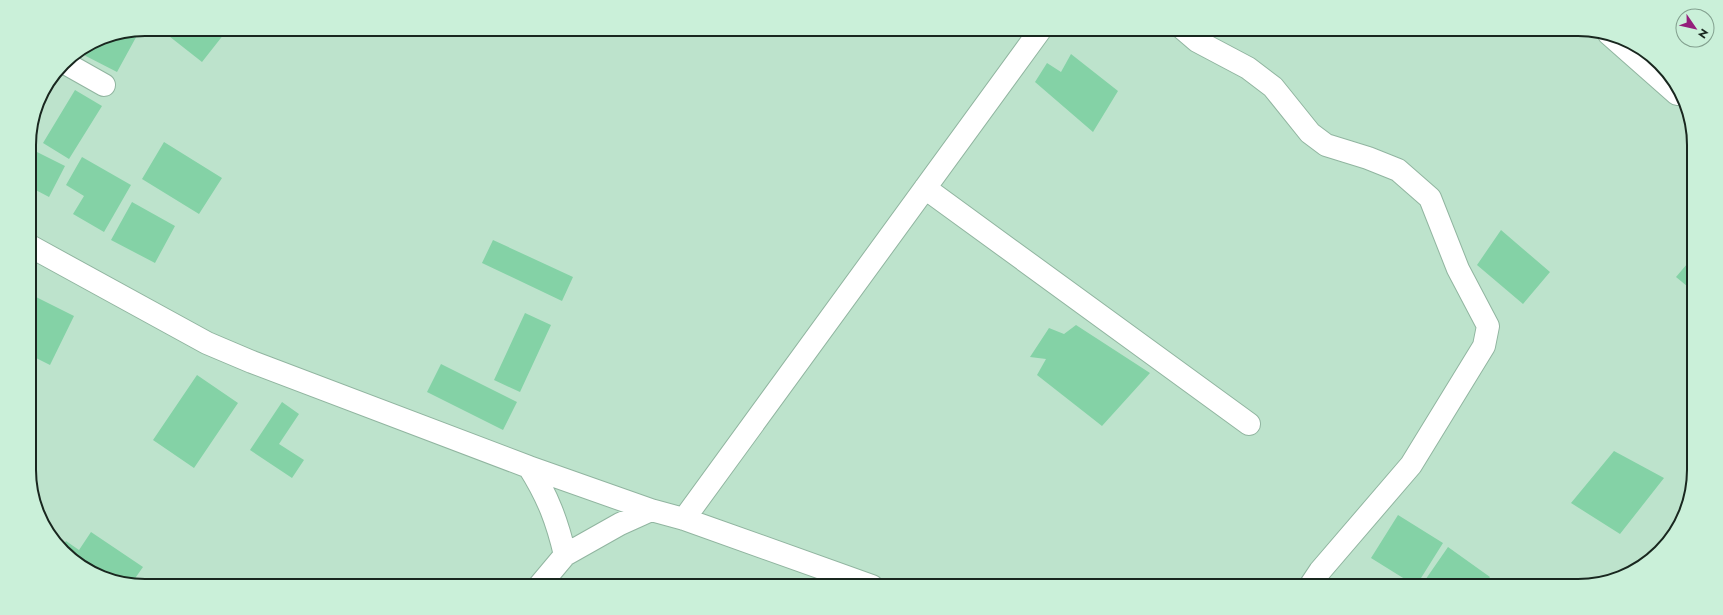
<svg xmlns="http://www.w3.org/2000/svg" width="1723" height="615" viewBox="0 0 1723 615" font-family="Jost,sans-serif">
	<style>
		.building { fill: #84d2a6 }
		.lines { fill: none; stroke-linecap: round; stroke-linejoin: round }
		.street-casing { stroke: #91b5a0; stroke-width: 24 }
		.street { stroke: #fff; stroke-width: 22 }
		.rim { fill: none; stroke: #19271f; stroke-width: 2 }
	</style>
	<rect width="100%" height="100%" fill="#bde3cc"/>
	<path class="building" d="M160,29H228L202,62Z
		M140,30L117,72L78,52L101,38Z
		M1071,54L1118,91L1093,132L1035,82L1047,63L1061,72Z
		M75,90L102,106L69,159L43,143Z
		M164,142L222,178L199,214L142,179Z
		M29,148L65,166L49,197L30,187Z
		M82,157L131,185L104,232L73,214L84,196L66,185Z
		M132,202L175,226L155,263L111,240Z
		M1501,230L1550,272L1523,304L1477,265Z
		M493,240L573,277L562,301L482,263Z
		M1693,257V291L1676,277Z
		M30,294L74,316L50,365L30,355Z
		M525,313L551,325L520,392L494,380Z
		M1076,325L1150,373L1102,426L1037,375L1046,359L1030,357L1049,328L1064,334Z
		M441,364L517,402L503,430L427,392Z
		M197,375L238,403L194,468L153,440Z
		M282,402L299,414L279,444L304,460L292,478L250,450Z
		M1614,451L1664,478L1620,534L1571,503Z
		M1398,515L1443,543L1416,586L1371,558Z
		M91,532L143,567L131,584L108,580L60,549L66,541L79,550Z
		M1448,547L1490,577L1484,586H1421Z"/>
	<g class="lines">
		<defs>
			<path id="street" d="M1183,29L1197,41L1248,68L1273,87L1310,133L1326,145L1368,158L1398,170L1430,198L1458,269L1488,326L1484,346L1411,465L1320,571L1310,586
				M1609,34L1677,94
				M65,63L104,85
				M925,188L1249,424
				M30,246L207,343L252,362L529,467L651,510L684,519L872,586
				M529,467C548,497 557,521 565,555
				M684,519L1041,29
				M539,586L565,555L620,524L651,510"/>
		</defs>
		<use href="#street" class="street-casing"/>
		<use href="#street" class="street"/>
	</g>
	<path d="M0 0H1723V615H0ZM145 36H1578A109 109 0 0 1 1687 145V470A109 109 0 0 1 1578 579H145A109 109 0 0 1 36 470V145A109 109 0 0 1 145 36Z" fill="#caf0d9" fill-rule="evenodd"/>
	<path class="rim" d="M145 36H1578A109 109 0 0 1 1687 145V470A109 109 0 0 1 1578 579H145A109 109 0 0 1 36 470V145A109 109 0 0 1 145 36Z"/>
	<g transform="translate(1695 28) rotate(124)"><circle r="19" fill="#caf0d9" stroke="#83a08f"/>
	<path d="M0-3L7 15L0 10L-7 15Z" fill="#941e7b"/>
	<text y="-6" font-size="11" font-weight="bold" text-anchor="middle" fill="#19271f">N</text>
	</g>
</svg>
